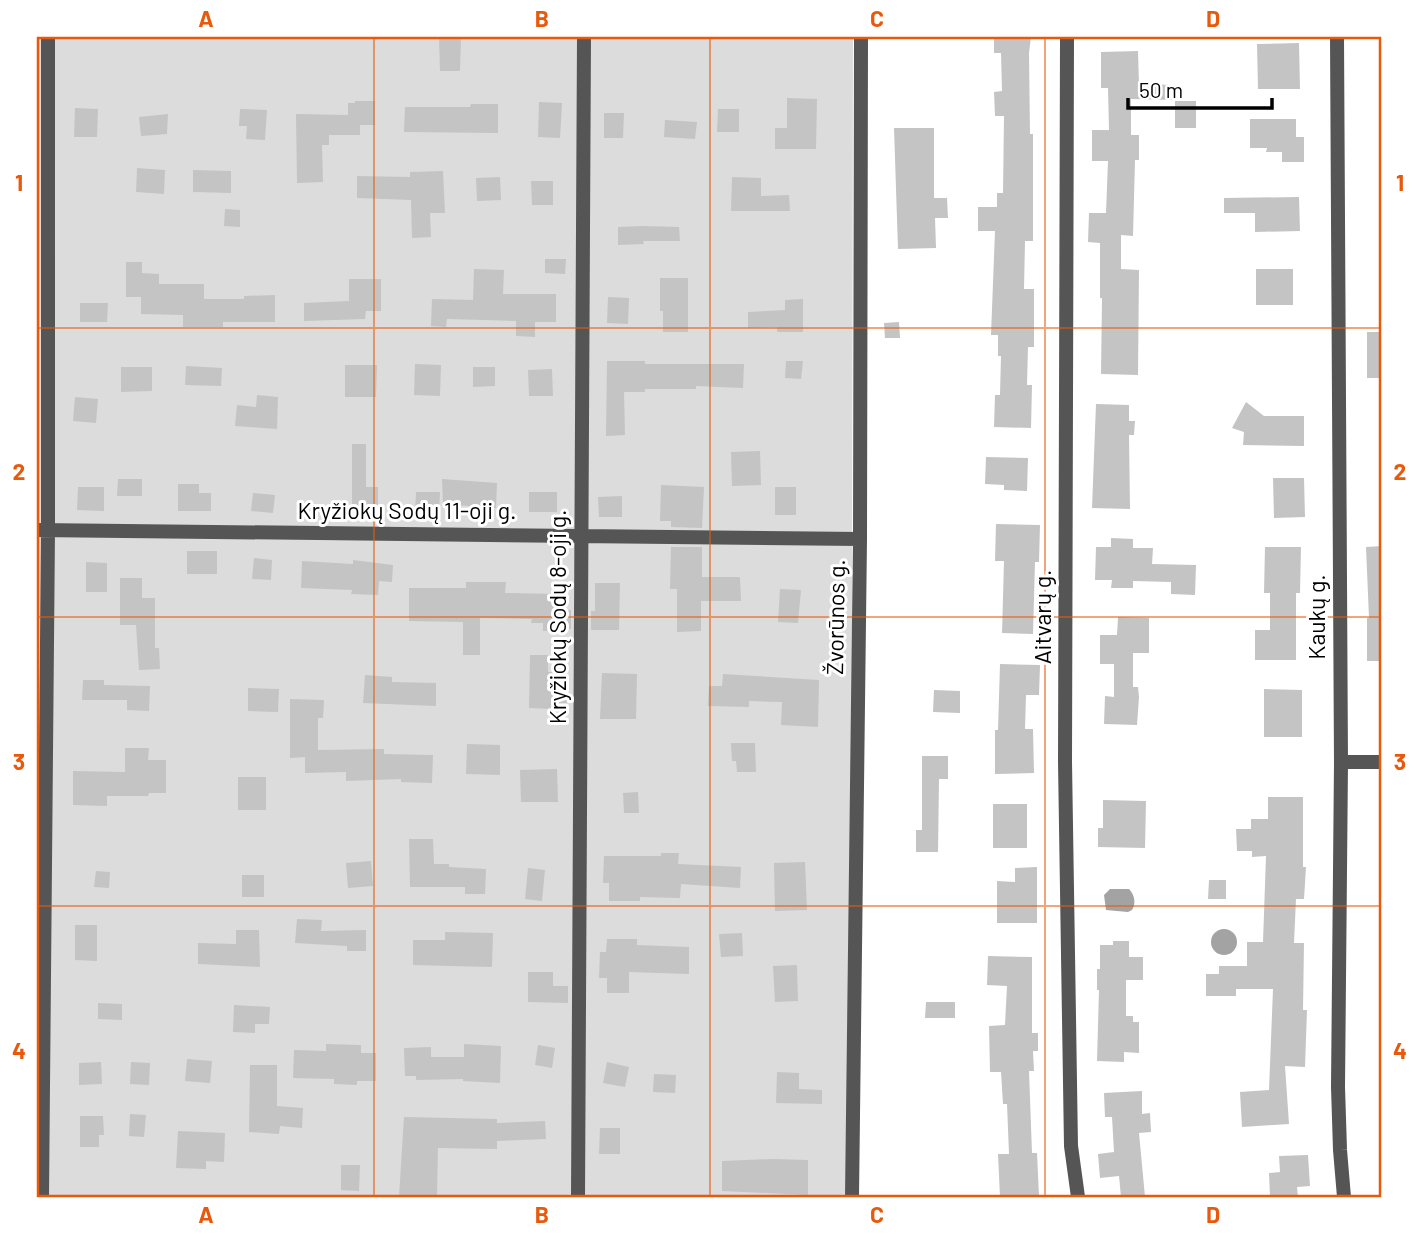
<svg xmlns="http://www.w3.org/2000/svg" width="1419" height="1234" viewBox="0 0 1419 1234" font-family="Barlow,sans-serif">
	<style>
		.green { fill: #dcdcdc }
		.water { fill: #a3a3a3 }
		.building { fill: #c4c4c4 }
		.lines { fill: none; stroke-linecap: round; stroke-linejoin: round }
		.street { stroke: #555; stroke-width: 14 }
		.grid { fill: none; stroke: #e8590c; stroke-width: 2; stroke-opacity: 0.55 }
		.labels { text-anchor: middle; stroke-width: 6; stroke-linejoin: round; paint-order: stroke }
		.street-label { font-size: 23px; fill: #000; stroke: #fff }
		.neatline { fill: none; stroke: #e8590c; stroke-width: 2.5 }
		.grid-label { font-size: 23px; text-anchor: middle; font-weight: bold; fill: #e8590c }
	</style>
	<rect width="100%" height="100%" fill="#fff"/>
	<path class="green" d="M37,37H853L851,1197H37Z"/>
	<path class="water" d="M1110,889H1129C1135,895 1136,904 1132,910L1128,912L1106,910L1104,895Z
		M1211 942a13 13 0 1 1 26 0a13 13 0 1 1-26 0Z"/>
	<path class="building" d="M439,37H461L460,71H440Z
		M994,37H1031L1029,53L1030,134H1033V241H1025L1024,289H1034V347H1028L1027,385H1032L1031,428L994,427L995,395H1000L1001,356H998V335H991L995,231H978V207H997V193H1003L1004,116H995L994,92L1002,91L1001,53H994Z
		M1299,43L1300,89H1258L1257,44Z
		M1138,51L1139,84L1174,85V100L1131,99V135H1139V160H1135L1133,236L1121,235V269L1139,270L1138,375L1101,374L1102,298H1100V243L1088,242L1089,213H1106L1108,161H1092V130H1109L1108,88H1101V52Z
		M787,98L817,99L816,149H775V128H787Z
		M355,101H375V125H360V135H329V145H322L323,182L297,183L296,114L348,115V103H355Z
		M1175,101H1196V128H1175Z
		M539,102L562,103L560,138L538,137Z
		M471,104H498V133L404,132L405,107H470Z
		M75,108L98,109L97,137H74Z
		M240,109L267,110L265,140L246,139L247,126H239Z
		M718,109H739V132H717Z
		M604,113H624L623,138H604Z
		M168,114L167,134L141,136L139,117Z
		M1250,119H1296V137H1304V162H1282V152H1266L1267,148H1250Z
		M665,120L697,122L695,139L664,137Z
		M894,128H934V198H947L948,218H935L936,248L898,249Z
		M137,168L165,170L164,194L136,192Z
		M193,170L231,171V193L193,192Z
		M443,171L445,213H430L431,237L412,238L411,200L357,198V176L410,177V172Z
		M500,177L501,200L477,201L476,178Z
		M732,177L761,178V196L789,195L790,211H731Z
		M531,181H553V205H532Z
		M1299,197L1300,231L1255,232V213H1224V198Z
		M225,209L240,210V227L224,226Z
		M643,226L679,227L680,241H643L644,244L618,245V227Z
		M545,259H566L565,274L545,273Z
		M126,262H142V273L159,274V284H204V299H244V296L275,295V322H223V327H183V315L141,314V297H126Z
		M474,269L504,270L503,294H556V322H535V337L516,336V321L447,319L446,327L431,326L432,299L473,300Z
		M1256,269H1293V305H1256Z
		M660,278H688V332H663V311H660Z
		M349,279H381V311H366L365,319L304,321V303L349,301Z
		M608,297L629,298L628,324L607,323Z
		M803,299V332H777V327L748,328V312L785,310V300Z
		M80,303H108L107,322H80Z
		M899,322L900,338H885L884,323Z
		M1367,332H1382V378H1367Z
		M607,361H645V364H744L743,388L696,386V389H645V392H624L625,435L606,436Z
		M786,361H803L801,379L785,378Z
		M415,364L441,365L440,396L414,395Z
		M345,365H377L376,397H345Z
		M186,366L222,368L221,386L185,385Z
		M121,367H152V391L121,392Z
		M473,367H495V386L473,387Z
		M552,369L553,396H529L528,370Z
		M257,395L278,397L277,429L235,426L237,405L256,407Z
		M75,397L98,399L96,423L73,421Z
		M1246,402L1264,416H1304V446L1243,445L1244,432L1232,428Z
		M1096,404L1129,405V421H1135L1134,435H1129L1130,509L1092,508Z
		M352,444H366V487H378V510H352Z
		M760,451L761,485L732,486L731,452Z
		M986,457L1028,458L1027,491L1004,490V485L985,484Z
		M1273,478H1304L1305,517L1274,518Z
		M118,479H142V496H117Z
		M442,479L497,483L496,508L443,504Z
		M178,484H199V493H211V511H178Z
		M661,485L704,487L702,528L671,527V521H660Z
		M78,487H104V511L77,510Z
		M775,487H796V515H775Z
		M416,492H440L439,512H415Z
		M529,492H557V512H529Z
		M253,493L275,495L273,513L251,511Z
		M622,496V517H599L598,497Z
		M996,524L1040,525L1039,562H1035L1033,634L1002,633L1004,561H995Z
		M1111,538L1133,539V548H1153L1152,564L1196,565L1195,595L1171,594V582L1133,581V588H1111L1112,580H1095L1096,547H1111Z
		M1382,546V661H1367V618H1369L1366,547Z
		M671,547H702V577H740L741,601H701V631L677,632V589H670Z
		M1265,547H1301L1300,593H1296V660H1255V630H1270V593H1264Z
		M187,551H217V574H187Z
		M254,558L272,560L271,580L252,579Z
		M353,560L393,565L392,582L379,581L378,595L351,594L352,590L301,588L302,561L353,564Z
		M86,562L107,563V592H86Z
		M120,578H142V598H155V648H159L160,669L139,670L136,625H120Z
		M466,582H506L505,593L559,594L558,610H571V629H567V631H543V623H531L532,619L480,618V655H463V622L409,621V588H466Z
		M595,583H620L619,630H591V611H595Z
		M780,589L801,590L798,623L778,622Z
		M1118,617L1149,618V653H1133V687H1138L1139,697L1137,725L1104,724L1105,696L1114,697V664H1100V635H1117Z
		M530,655H548V672H567V703H552V709L529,708Z
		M1000,664L1040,665L1039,695H1026L1025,729H1033L1034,773L995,774V730H998Z
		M602,673L637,674L636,719H600Z
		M723,674L819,680L818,727L781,725L782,702L749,701V707L708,706L709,686H722Z
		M365,675L392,677V682L436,683V706L363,703Z
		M83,680H104V685L150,686L149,711L127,710V700H82Z
		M248,688L279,689L278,712L248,711Z
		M1264,689L1302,690V737H1264Z
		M934,690L960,691V713L933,712Z
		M290,699L324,700L323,718H318V750L384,749V754L433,755L432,783L401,782V779L346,781V772L305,773V757L290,758Z
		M731,743H755L756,772H737L736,761H732Z
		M467,744L500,745V775L466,774Z
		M125,748H149L148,760H166V793H149L148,796H107V806L73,805V771L125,772Z
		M922,756H948V779H939L938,852H916V830H922Z
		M557,769L558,802H521L520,770Z
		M238,777H266V810H238Z
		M638,792L639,813H624L623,793Z
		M1268,797H1303V867H1306L1304,899H1296L1294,943H1304L1303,1010H1307L1305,1067L1285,1066L1289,1124L1242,1127L1240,1092L1269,1090L1273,989H1236V996H1206V974H1219V966H1247V942H1263L1266,856L1252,857V851H1237L1236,829H1251V819H1268Z
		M1103,800L1146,801L1145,848L1098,847V828H1103Z
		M993,804H1027V848H993Z
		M409,839H433L434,864H449V867L486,869L485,894H465V887H410Z
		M661,853H679L678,864L741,867L740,888L681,884L680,898L640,897V901H609V883H603L604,856H661Z
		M371,861L373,886L348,888L346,863Z
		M805,862L807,910L775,911L774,863Z
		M1037,867V923H997V881L1015,882V868Z
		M528,868L545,870L542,901L525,899Z
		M96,871L110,872L109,888L94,887Z
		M242,875H264V897H242Z
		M1209,880H1226V899H1208Z
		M297,919L322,920L321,931L366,930V951H347V946L295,943Z
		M75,925H97V961L75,960Z
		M236,930H259L260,967L198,964V943L236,944Z
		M445,932L493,933L492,967L413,965V940H445Z
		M742,933L743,956L721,957L719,934Z
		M607,939H637V945L689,947V974L629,972V993H607V978H599L600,952H606Z
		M1113,941H1129V957H1143V980H1126V1016H1133V1022H1139V1053L1124,1052V1062L1097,1061L1099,990H1097V969H1100V945H1113Z
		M988,956L1032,957V1033H1038V1051H1033L1034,1071H1029L1032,1153H1037L1039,1196L1000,1197L998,1154H1009L1007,1104H1003L1001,1072H990L989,1026L1005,1025L1007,986L987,985Z
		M797,965L798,1001L775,1002L773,966Z
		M528,972H553V986H568V1003L528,1002Z
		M926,1002H955V1018H925Z
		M98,1003L122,1004V1020L98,1019Z
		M234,1005L270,1007L269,1024H255V1033L233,1032Z
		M326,1044L361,1045V1053H376V1081H357V1085L334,1084V1079L293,1078L294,1050L326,1051Z
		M464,1044L501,1046L500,1083L463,1081V1079L416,1080V1076H405L404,1048L431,1047V1057H464Z
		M538,1045L555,1048L552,1068L535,1065Z
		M187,1059L212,1061L210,1083L185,1081Z
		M101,1062L102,1084L79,1085V1063Z
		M131,1062L150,1063L149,1085L130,1084Z
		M607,1062L629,1067L625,1087L603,1083Z
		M250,1065H277V1106L303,1108L302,1128L280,1126L279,1134L249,1132Z
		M777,1072L799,1073V1089L822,1090V1104L776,1103Z
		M654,1074L676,1075L675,1093L653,1092Z
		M1142,1091V1114L1150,1113L1151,1132L1139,1133L1145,1197H1121L1119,1176L1100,1178L1098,1154L1114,1152L1112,1117H1105L1104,1093Z
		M130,1114L146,1115L144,1137L129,1136Z
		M80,1116H103L104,1135H99V1147H80Z
		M404,1117L497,1119V1123L545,1121L546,1139L497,1141V1149L438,1148L437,1197H399Z
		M600,1128H620V1154H599Z
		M178,1131L225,1133L224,1162L206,1161V1169L176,1168Z
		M1308,1155L1310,1186L1297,1187L1298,1197H1270L1269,1173L1280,1172L1279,1156Z
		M772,1159L808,1160V1195L722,1191V1161Z
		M341,1165H360L359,1191L341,1190Z"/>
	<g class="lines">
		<path class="street" d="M1067,37L1065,762L1071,1146L1078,1197
			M1337,37L1341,762L1338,1087L1340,1150L1344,1197
			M37,530L860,539
			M1341,762H1382
			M42,1197L48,531V37
			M578,1197L584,37
			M852,1197L860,539L861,37"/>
	</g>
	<path class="grid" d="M374,37V1197M710,37V1197M1045,37V1197M37,328H1382M37,617H1382M37,906H1382"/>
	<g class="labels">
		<g class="street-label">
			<text x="407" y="519">Kryžiokų Sodų 11-oji g.</text>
			<text transform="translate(558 617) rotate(-90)" y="8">Kryžiokų Sodų 8-oji g.</text>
			<text transform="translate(836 617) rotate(-89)" y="8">Žvorūnos g.</text>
			<text transform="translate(1043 617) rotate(-90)" y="8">Aitvarų g.</text>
			<text transform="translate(1317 617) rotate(-90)" y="8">Kaukų g.</text>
		</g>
	</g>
	<rect width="1419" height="1234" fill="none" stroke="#ffffff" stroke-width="77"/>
	<path d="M1128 98v10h144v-10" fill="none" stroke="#000000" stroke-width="3.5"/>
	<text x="1139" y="98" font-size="21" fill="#000000" stroke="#ffffff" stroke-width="5" paint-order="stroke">50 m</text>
	<rect x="38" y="38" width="1342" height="1158" class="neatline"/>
	<g class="grid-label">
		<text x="206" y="27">A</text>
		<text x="542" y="27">B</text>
		<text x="877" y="27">C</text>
		<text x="1213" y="27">D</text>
		<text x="19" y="191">1</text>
		<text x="1400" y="191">1</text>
		<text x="19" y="480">2</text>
		<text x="1400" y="480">2</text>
		<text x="19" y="770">3</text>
		<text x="1400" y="770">3</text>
		<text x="19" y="1059">4</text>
		<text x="1400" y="1059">4</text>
		<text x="206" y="1223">A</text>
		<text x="542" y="1223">B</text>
		<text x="877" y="1223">C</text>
		<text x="1213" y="1223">D</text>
	</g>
</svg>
